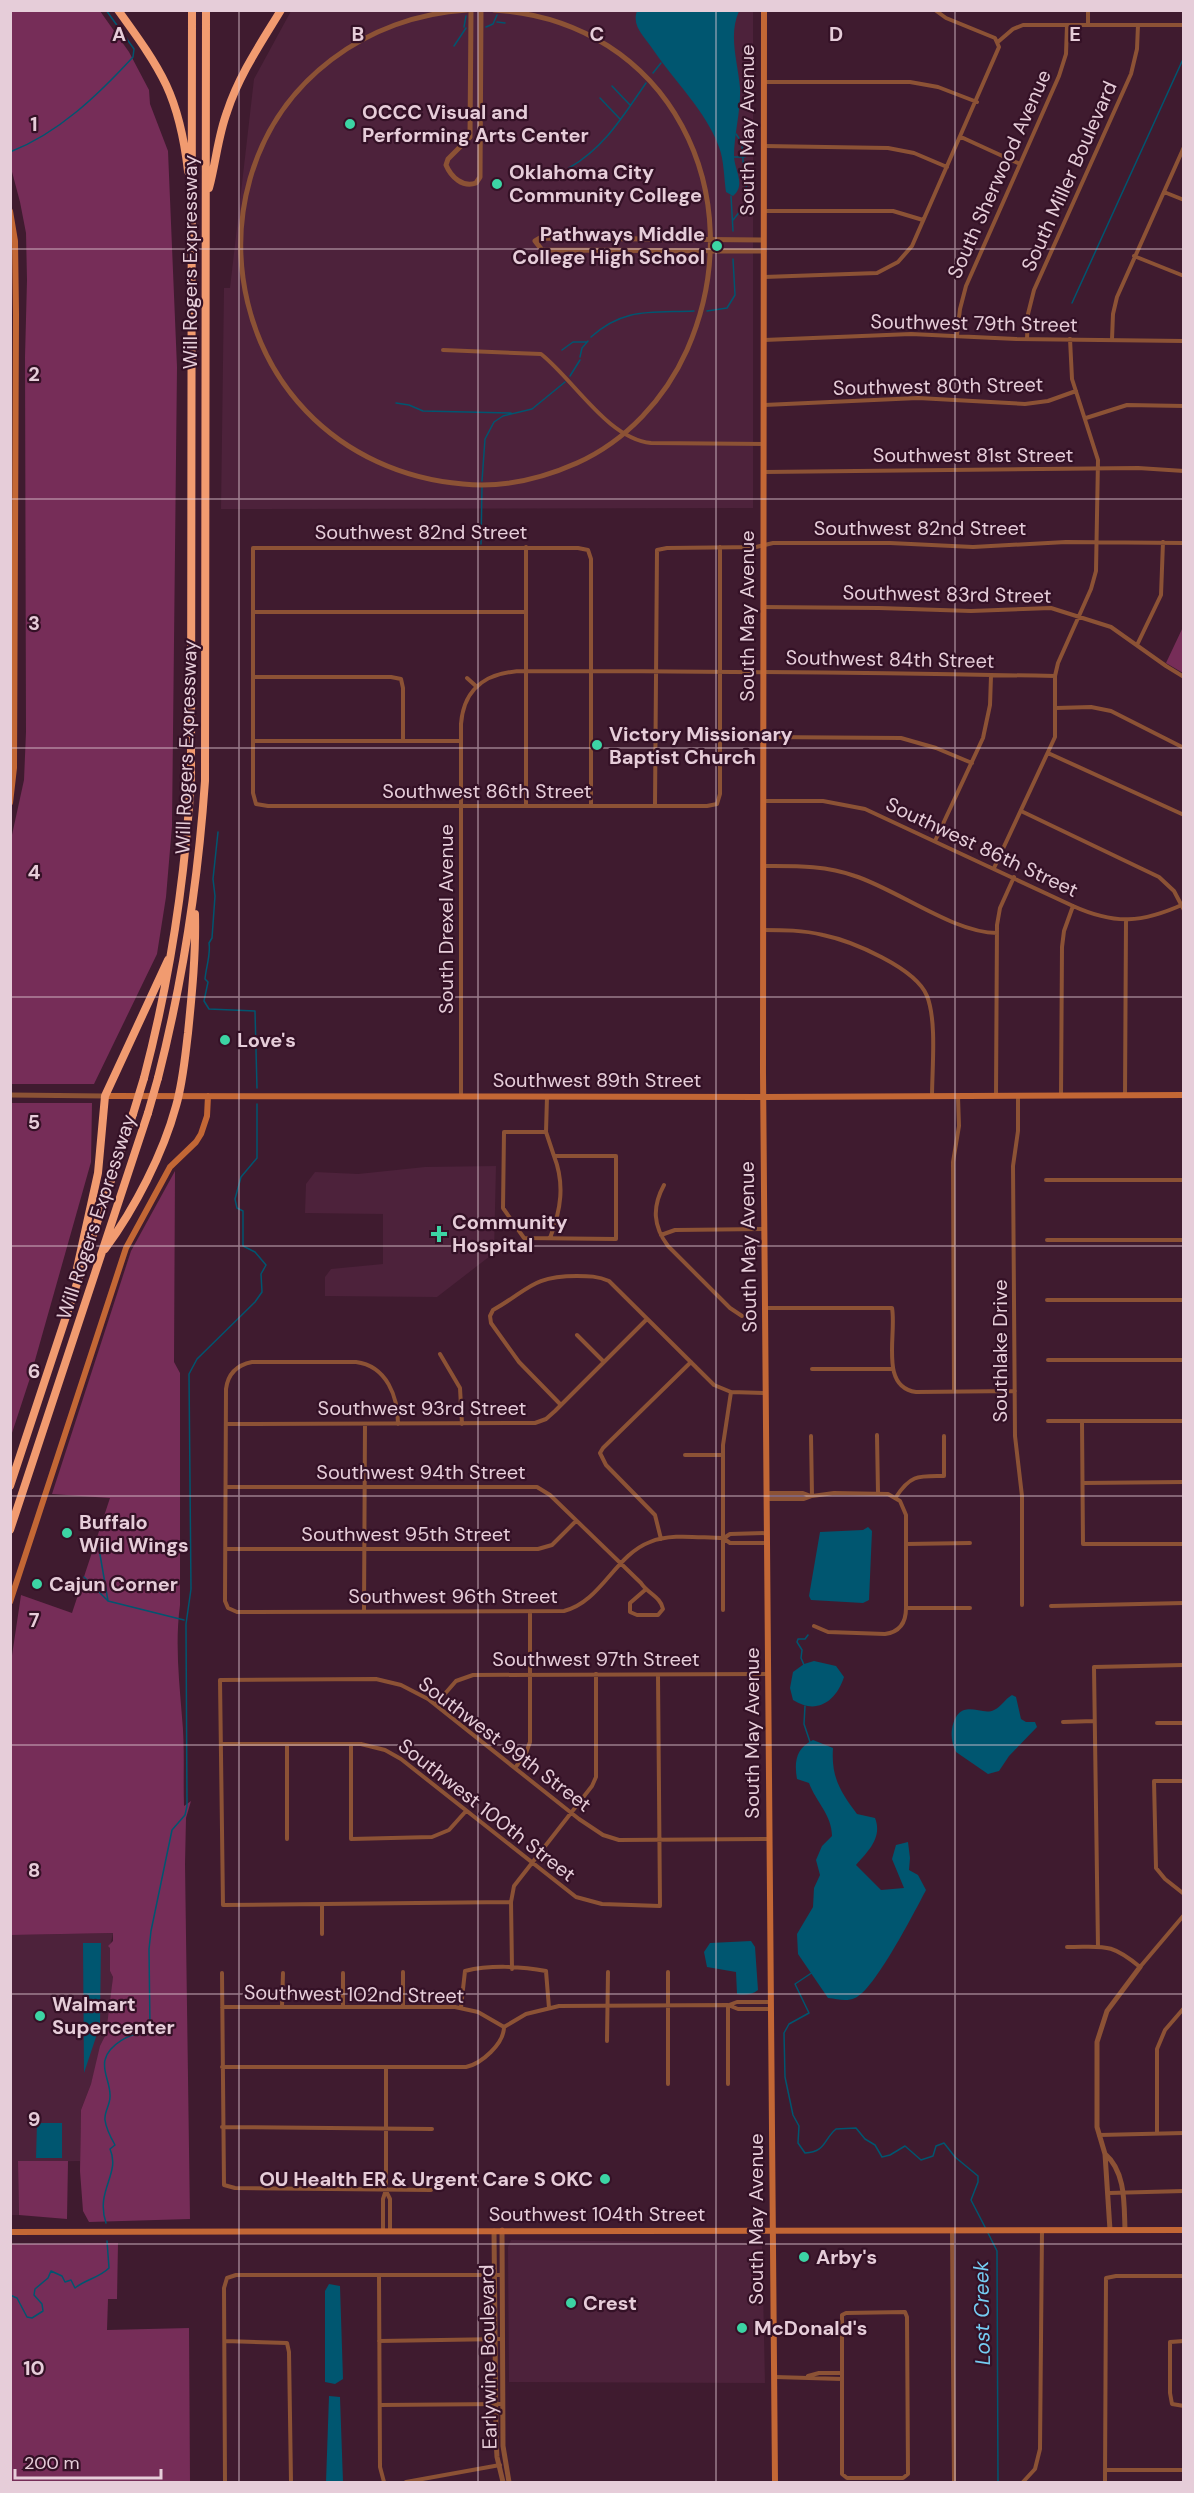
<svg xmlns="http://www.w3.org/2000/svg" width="1194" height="2493" viewBox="0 0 1194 2493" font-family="'DM Sans',sans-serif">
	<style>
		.built { fill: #4d223b }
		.green { fill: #762d58 }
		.water { fill: #005670 }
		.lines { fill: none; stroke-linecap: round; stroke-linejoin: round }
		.stream { stroke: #005670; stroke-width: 1.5 }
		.minor { stroke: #8c5235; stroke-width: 4 }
		.tertiary { stroke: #8c5235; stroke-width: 5 }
		.secondary { stroke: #c36735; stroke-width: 6 }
		.motorway { stroke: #f19b70; stroke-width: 8 }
		.motorway-bridge { stroke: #f19b70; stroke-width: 8 }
		.grid { fill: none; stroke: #e6cdd9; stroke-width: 1.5; stroke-opacity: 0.55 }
		.poi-dot { fill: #3cd4a4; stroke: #341126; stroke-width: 2 }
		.labels { text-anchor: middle; stroke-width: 4.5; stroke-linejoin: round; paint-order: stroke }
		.poi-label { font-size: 20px; font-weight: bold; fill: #e6cdd9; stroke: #341126; text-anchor: start }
		.street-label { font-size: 20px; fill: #e6cdd9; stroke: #341126 }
		.water-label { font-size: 21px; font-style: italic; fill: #75cdf2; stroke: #341126 }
		.grid-label { font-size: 20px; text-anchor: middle; font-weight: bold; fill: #e6cdd9; stroke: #341126; stroke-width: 4.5; stroke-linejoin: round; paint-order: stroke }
	</style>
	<rect width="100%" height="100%" fill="#3f1b2f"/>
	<path class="built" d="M291,11H753V508L221,509L224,288H230L254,79Z
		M496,1166L494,1253L437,1297L325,1296V1277L331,1269L383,1264V1214L305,1213L306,1184L315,1172L358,1174L425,1167Z
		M113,1933L110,1947V1971L113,1977L109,2022L91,2084L81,2110L80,2161L18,2162L19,2215H10V1935Z
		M511,2240L762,2243L765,2383L509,2382L508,2247Z"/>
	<path class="green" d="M11,10L100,11L129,52L149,90L150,104L168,151L177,367L172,826L166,897L157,954L94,1084H11L10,844L24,780L26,732L25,357L27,280L26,233L20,202L11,168Z
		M1183,627V673L1166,663Z
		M11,1103H92L91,1162L30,1378L11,1436Z
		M175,1171L174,1362L180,1373V1605C175,1643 179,1679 182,1717C185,1747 183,1777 184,1806L191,1801L186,1818L185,1864L190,2219L89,2222L83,2211L80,2171L81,2110L91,2084L100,2046L106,2034L113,1977L110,1971V1948L108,1946L113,1941V1933L11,1935L10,1669L21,1595L72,1613L110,1498L52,1494L131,1251Z
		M18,2161H68L67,2219L19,2215Z
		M118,2243L117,2299H108L107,2330L189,2328L190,2482H11V2244Z"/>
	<path class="water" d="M637,11H739C728,36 738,62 740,88C741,111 734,134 734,157C735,171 746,185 733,196L726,192C724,178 724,160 719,147C706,111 675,82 654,51C646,38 631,27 637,11Z
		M868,1527L872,1531L869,1600L863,1603L811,1600L809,1596L820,1532L863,1530Z
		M814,1661L836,1666L844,1677C836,1702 816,1715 793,1700L790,1688L793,1672L804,1664Z
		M1012,1695L1016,1697L1021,1719L1026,1722H1035L1037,1727L1009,1756L999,1771L988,1774L956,1752C952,1745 951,1736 952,1729C959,1695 981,1717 994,1710C1001,1707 1005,1699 1012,1695Z
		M813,1740L833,1748C831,1777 840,1791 857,1814L875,1818C883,1838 867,1852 856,1865L881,1890L904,1888L892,1859L896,1845L908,1842L910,1858L909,1870L918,1875L926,1890C915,1911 874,1991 855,1998C846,2002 838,1999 828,1998L798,1954L797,1934L813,1907L814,1888L820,1875L816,1860L822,1846L832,1836C832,1815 816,1802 809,1783L797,1779C794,1762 796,1748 813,1740Z
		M751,1941L755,1947L758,1990C752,1995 745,1995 737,1994L736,1972L707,1967L704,1952L710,1943Z
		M83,1943H101L100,2025L84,2073Z
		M37,2123H62V2158H36Z
		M329,2284L340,2286L343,2379L335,2384L325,2382V2291Z
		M329,2396L340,2397L343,2482H326Z"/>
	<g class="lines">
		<path class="stream" d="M497,22L505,23
			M464,27L466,16
			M486,27L493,24L497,15
			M454,46L466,28
			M653,73L661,63
			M612,86L630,105
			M600,98L620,119
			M10,152C59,133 99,94 133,57L134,49L106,10
			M734,157H745
			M569,168C605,147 623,116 646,83
			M731,196L733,231
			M733,220L745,205L747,178L743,161L742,143L736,134
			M1072,303L1184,57
			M707,311L727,308L735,295L733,259
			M591,337C624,307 652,313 694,311
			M562,350L573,342H587
			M580,357L582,348L588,341
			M570,376L580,360
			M396,403L409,405L423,411L511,413
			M482,481L485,439L494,422L503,416L532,409L565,382
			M481,544L482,486
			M218,832L213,879L215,896L212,938L209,943C211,954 206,967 205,979L208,982L204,1001L209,1009L255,1011L257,1088
			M97,1537L108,1601L184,1620
			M84,1577L107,1600
			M804,1665L801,1658L802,1650L797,1642L798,1639H805L808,1635
			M805,1706L804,1724L810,1742
			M813,1972L795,1984L809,2013L789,2024L784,2033L785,2077L793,2115L799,2126L798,2143L805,2153C826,2152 823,2140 836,2129L856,2128L865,2139L875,2145L882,2157L890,2155L905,2146L921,2160L933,2156L936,2146L944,2143L955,2157L978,2176V2182L971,2200L986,2229
			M106,2223C95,2190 121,2174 110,2149L115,2145C111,2138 106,2128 105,2120C104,2112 110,2105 110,2097C111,2084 102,2072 105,2060C108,2046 132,2030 146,2035L150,2028L149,1949L151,1931L172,1830L185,1815L187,1806L186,1624L191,1589L189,1374L197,1359L255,1302L262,1292L261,1274L266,1265L255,1252L243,1246V1211L237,1208L235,1199L241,1177L257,1158V1104
			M988,2233L997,2251L998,2482
			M10,2295L17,2298L27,2317L32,2318L43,2311L42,2304L34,2295L35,2289L48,2278L51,2271L62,2276L65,2282L71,2280L75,2288C86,2279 99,2278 109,2268L107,2241"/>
		<path class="minor" d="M1088,10V25
			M999,41L1013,29L1023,25H1184
			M764,82H910L938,87L977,102
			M961,137L1020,164
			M764,146L888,148L914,153L947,167
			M1164,192L1184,200
			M764,211H893L923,220
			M1134,256L1184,276
			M764,277L877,273L898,262L912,246L999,47L995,38L946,18L935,10
			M957,335L960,309L966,286L1059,76L1066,54L1067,25
			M1027,339L1028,314L1034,290L1131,74L1137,49L1138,25
			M1112,339L1113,314L1117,297L1184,147
			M764,340L911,334L1016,339L1184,341
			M443,350L541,354C574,380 608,439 651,443L764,444
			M764,405L918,398L1025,404L1048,401L1076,391
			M1086,418L1127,405L1184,406
			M764,472L1138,468L1184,471
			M763,607L879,608L971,611L1051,608L1111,627L1166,666L1184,677
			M253,612H526
			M1137,645L1161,595L1163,542
			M253,677H391L401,679L403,688V741
			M467,678L477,687
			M1056,708L1091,707L1111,711L1184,748
			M763,737L901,738L936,748L972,763
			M253,741H460
			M1048,753L1184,815
			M763,801H823L865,809L1073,906C1115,925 1142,923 1184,904
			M526,806V547
			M591,806V559L588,550L578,548H253V793L256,804L268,806H707L717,804L720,794V547
			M655,806L657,550L667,548L756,547L773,543H890L973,547L1066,542L1184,543
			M1021,811L1159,877L1174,891L1184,910
			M935,841L983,738L990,705L991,676
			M763,866C795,866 825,865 855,876C898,890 954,933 997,933
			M994,868L1055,737V676L1058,663L1091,589L1096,571L1098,460L1072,379L1070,339
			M763,930C783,930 803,930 823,935C852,941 916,968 927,996C937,1021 932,1069 932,1097
			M1061,1095L1062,947L1064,931L1073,906
			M461,1096V724C464,685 491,671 526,671C703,671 879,673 1055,676
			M996,1096L997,925L1000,908L1014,877
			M1125,1096L1126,920
			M1018,1097V1131L1013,1166L1015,1436L1022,1496V1605
			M546,1132H504L503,1208L524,1238L616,1239V1156H554L546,1132L547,1097
			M1046,1180H1184
			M664,1185C652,1207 653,1226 668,1246L730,1308L742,1316
			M661,1235L675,1230L764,1229
			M550,1238C561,1210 565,1184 554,1156
			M1047,1240H1184
			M1047,1300H1184
			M765,1308H892C897,1334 879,1387 916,1392L1015,1391
			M577,1335L604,1362
			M440,1354L460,1388L462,1424
			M1048,1360H1184
			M812,1369H893
			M954,1391L953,1162L959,1126L958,1097
			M561,1405L519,1362L491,1323L490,1316L493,1310C529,1290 531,1276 577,1276C588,1276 598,1276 609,1281L714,1385L731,1392L765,1393
			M1048,1421H1184
			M1082,1422L1083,1544H1184
			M227,1424L535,1423L546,1419L555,1411L647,1319
			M398,1424C398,1397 387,1366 356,1362H252C237,1365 228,1373 226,1389L225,1601L228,1608L237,1612L564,1611C601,1602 615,1555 650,1542C671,1533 700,1538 723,1538L730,1543H767
			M877,1435L878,1493
			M811,1436L812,1496
			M685,1455H723
			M1083,1483L1184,1482
			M227,1487H537L550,1495L641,1583C647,1593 661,1597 663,1609L658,1615H637L630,1612V1603L645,1590
			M767,1493H803L811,1496
			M896,1497C911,1474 919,1476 944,1476V1436
			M767,1499H804L812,1496L834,1493L888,1494L900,1501L906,1515V1608C906,1623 900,1632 885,1634L828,1632L814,1626
			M724,1538L730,1534L767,1533
			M661,1539L655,1515L606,1465L600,1453L603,1448L691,1362
			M906,1544L970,1543
			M226,1549H538L552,1545L576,1521
			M1051,1606L1184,1603
			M906,1608H970
			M723,1610V1445L731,1392
			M364,1611L365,1424
			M436,1704L456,1681L473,1675L767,1674
			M1063,1722L1094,1721
			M1157,1723H1184
			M222,1744H361L385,1750L401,1759L576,1897L602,1904L660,1906L658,1675
			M287,1744V1839
			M351,1744V1839L432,1837L449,1830L466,1811
			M515,1768L526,1753L530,1742V1611
			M1184,1781H1154L1156,1868L1165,1879L1184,1894
			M511,1902L223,1905L220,1680L376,1679L401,1685L428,1699L579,1819L603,1835L619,1840L769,1839
			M322,1904V1934
			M1067,1947C1104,1947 1110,1942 1140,1967L1184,1915
			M1098,1947L1094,1667L1184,1665
			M512,1969L511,1902L514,1886L592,1786L596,1777V1674
			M668,1972V2084
			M222,1973L224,2185L235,2188L431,2190
			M343,1973V2007
			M729,2005L737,2002H771
			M403,2006V1972
			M222,2007H455L478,2012L504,2027L526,2014L559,2006L728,2005L738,2009H770
			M282,2007L283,1973
			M461,2007L465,1971C489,1965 521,1966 546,1971L549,2008
			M607,2041L608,1972
			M222,2067H466C481,2064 504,2044 504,2027
			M728,2084V2005
			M222,2127L432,2129
			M1157,2134V2049L1165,2030L1184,2008
			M1099,2135L1184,2133
			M386,2191L390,2199V2231
			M1109,2193L1184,2191
			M952,2230L954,2482
			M383,2231V2199L386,2190V2067
			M379,2275L380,2467L384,2482
			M905,2312L907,2317L908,2474L903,2478H847L842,2474V2315L846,2313Z
			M225,2341L287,2343L289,2352L291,2482
			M379,2341L502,2339
			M1184,2341L1170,2342V2393L1172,2404L1184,2406
			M808,2376L819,2373H842
			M775,2377L842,2379
			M380,2405L502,2404
			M1105,2470H1184
			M225,2482L224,2288L227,2278L236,2275H501
			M406,2482L500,2465
			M1023,2482L1035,2469L1040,2449L1042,2231
			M1105,2482L1106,2278L1116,2276H1184"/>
		<path class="tertiary" d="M467,10C367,16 278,80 250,179C227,260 248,350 306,411C347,454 403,479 463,484C502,488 541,479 577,463C626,441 665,399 687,350C755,195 670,21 494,10
			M471,10L470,137L448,159L446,165C451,177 463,188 476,183L480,177L481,10
			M763,240L540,238L535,241L542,250L764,251
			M10,1095L105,1096
			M1105,2154C1126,2172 1124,2204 1125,2230
			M502,2230L503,2446L509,2482
			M1110,2230L1105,2154L1097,2127V2042L1107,2011L1140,1967
			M494,2231L496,2439L497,2457L503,2482"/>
		<path class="secondary" d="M764,10L763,1073L775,2482
			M10,211L15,241L16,314L14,768L10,803
			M105,1096L763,1097L1184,1095
			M10,1602L126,1248L170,1167L196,1142L201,1134L207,1116L208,1096
			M10,2232L1184,2230"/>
		<path class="motorway" d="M118,10C162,71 179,95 188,171
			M209,188C216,162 218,136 227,112C239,75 261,43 281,10
			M144,1078C170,979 185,880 191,778L192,10
			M158,1078C183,980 198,882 205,781L206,10
			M105,1249C135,1208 163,1154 176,1106C183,1082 185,1057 188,1033C192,993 196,954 195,914
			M76,1273L98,1173L105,1096L168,960
			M10,1486L133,1114
			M10,1530L148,1113"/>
		<path class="motorway-bridge" d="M148,1113L158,1078
			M133,1114L144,1078"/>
	</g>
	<path class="grid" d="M239,10V2482M478,10V2482M716,10V2482M955,10V2482M10,249H1184M10,499H1184M10,748H1184M10,997H1184M10,1246H1184M10,1496H1184M10,1745H1184M10,1994H1184M10,2244H1184"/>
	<g class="poi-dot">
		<circle cx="350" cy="124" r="6"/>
		<circle cx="497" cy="184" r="6"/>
		<circle cx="717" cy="246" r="6"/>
		<circle cx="597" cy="745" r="6"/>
		<circle cx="225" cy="1040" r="6"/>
		<path d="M436 1225h6v6h6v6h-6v6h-6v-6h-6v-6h6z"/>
		<circle cx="67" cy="1533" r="6"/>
		<circle cx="37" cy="1584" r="6"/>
		<circle cx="40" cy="2016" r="6"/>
		<circle cx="605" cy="2179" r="6"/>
		<circle cx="804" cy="2257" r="6"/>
		<circle cx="571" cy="2303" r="6"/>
		<circle cx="742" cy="2328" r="6"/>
	</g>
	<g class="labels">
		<g class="poi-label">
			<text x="362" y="119">OCCC Visual and<tspan x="362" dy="23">Performing Arts Center</tspan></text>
			<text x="509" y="179">Oklahoma City<tspan x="509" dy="23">Community College</tspan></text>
			<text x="705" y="241" text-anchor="end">Pathways Middle<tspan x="705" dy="23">College High School</tspan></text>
			<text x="609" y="741">Victory Missionary<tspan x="609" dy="23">Baptist Church</tspan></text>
			<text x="237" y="1047">Love's</text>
			<text x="452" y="1229">Community<tspan x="452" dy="23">Hospital</tspan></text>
			<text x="79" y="1529">Buffalo<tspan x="79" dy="23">Wild Wings</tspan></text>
			<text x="49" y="1591">Cajun Corner</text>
			<text x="52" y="2011">Walmart<tspan x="52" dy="23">Supercenter</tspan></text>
			<text x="593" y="2186" text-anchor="end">OU Health ER &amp; Urgent Care S OKC</text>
			<text x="816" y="2264">Arby's</text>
			<text x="583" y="2310">Crest</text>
			<text x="754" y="2335">McDonald's</text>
		</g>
		<g class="street-label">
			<text transform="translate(747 130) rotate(-90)" y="7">South May Avenue</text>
			<text transform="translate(999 174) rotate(-66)" y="7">South Sherwood Avenue</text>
			<text transform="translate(1069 176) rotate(-66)" y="7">South Miller Boulevard</text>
			<text transform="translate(190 262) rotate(-90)" y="7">Will Rogers Expressway</text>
			<text transform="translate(974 323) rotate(1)" y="7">Southwest 79th Street</text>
			<text transform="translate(938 386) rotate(-1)" y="7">Southwest 80th Street</text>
			<text x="973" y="462">Southwest 81st Street</text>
			<text x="920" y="535">Southwest 82nd Street</text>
			<text x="421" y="539">Southwest 82nd Street</text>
			<text transform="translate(947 594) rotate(1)" y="7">Southwest 83rd Street</text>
			<text transform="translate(747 616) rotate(-90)" y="7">South May Avenue</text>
			<text transform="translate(890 659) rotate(1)" y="7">Southwest 84th Street</text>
			<text transform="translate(186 747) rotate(-88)" y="7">Will Rogers Expressway</text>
			<text x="487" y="798">Southwest 86th Street</text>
			<text transform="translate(982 847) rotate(25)" y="7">Southwest 86th Street</text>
			<text transform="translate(446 919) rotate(-90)" y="7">South Drexel Avenue</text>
			<text x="597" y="1087">Southwest 89th Street</text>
			<text transform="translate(96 1217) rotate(-72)" y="7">Will Rogers Expressway</text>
			<text transform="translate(748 1247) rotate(-91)" y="7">South May Avenue</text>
			<text transform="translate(1000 1351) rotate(-90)" y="7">Southlake Drive</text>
			<text x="422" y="1415">Southwest 93rd Street</text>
			<text x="421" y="1479">Southwest 94th Street</text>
			<text x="406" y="1541">Southwest 95th Street</text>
			<text x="453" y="1603">Southwest 96th Street</text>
			<text x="596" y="1666">Southwest 97th Street</text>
			<text transform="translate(752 1733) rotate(-90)" y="7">South May Avenue</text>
			<text transform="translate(505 1744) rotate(37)" y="7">Southwest 99th Street</text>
			<text transform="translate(487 1810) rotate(38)" y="7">Southwest 100th Street</text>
			<text transform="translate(354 1994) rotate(1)" y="7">Southwest 102nd Street</text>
			<text x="597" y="2221">Southwest 104th Street</text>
			<text transform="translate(756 2219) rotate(-90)" y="7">South May Avenue</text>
			<text transform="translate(488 2357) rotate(-91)" y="7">Earlywine Boulevard</text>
		</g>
		<g class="water-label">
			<text transform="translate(982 2313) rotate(-91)" y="7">Lost Creek</text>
		</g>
	</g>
	<g class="grid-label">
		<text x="119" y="41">A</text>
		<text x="358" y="41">B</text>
		<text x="597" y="41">C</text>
		<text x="836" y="41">D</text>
		<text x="1075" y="41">E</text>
		<text x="34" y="131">1</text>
		<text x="34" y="381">2</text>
		<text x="34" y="630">3</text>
		<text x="34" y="879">4</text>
		<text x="34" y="1129">5</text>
		<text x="34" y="1378">6</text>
		<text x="34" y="1627">7</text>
		<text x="34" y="1877">8</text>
		<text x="34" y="2126">9</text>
		<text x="34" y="2375">10</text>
	</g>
	<rect width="1194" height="2493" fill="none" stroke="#e6cdd9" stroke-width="24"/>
	<path d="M15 2469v9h146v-9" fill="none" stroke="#e6cdd9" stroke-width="3"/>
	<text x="24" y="2469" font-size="18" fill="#e6cdd9" stroke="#341126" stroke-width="4.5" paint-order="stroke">200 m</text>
</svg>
